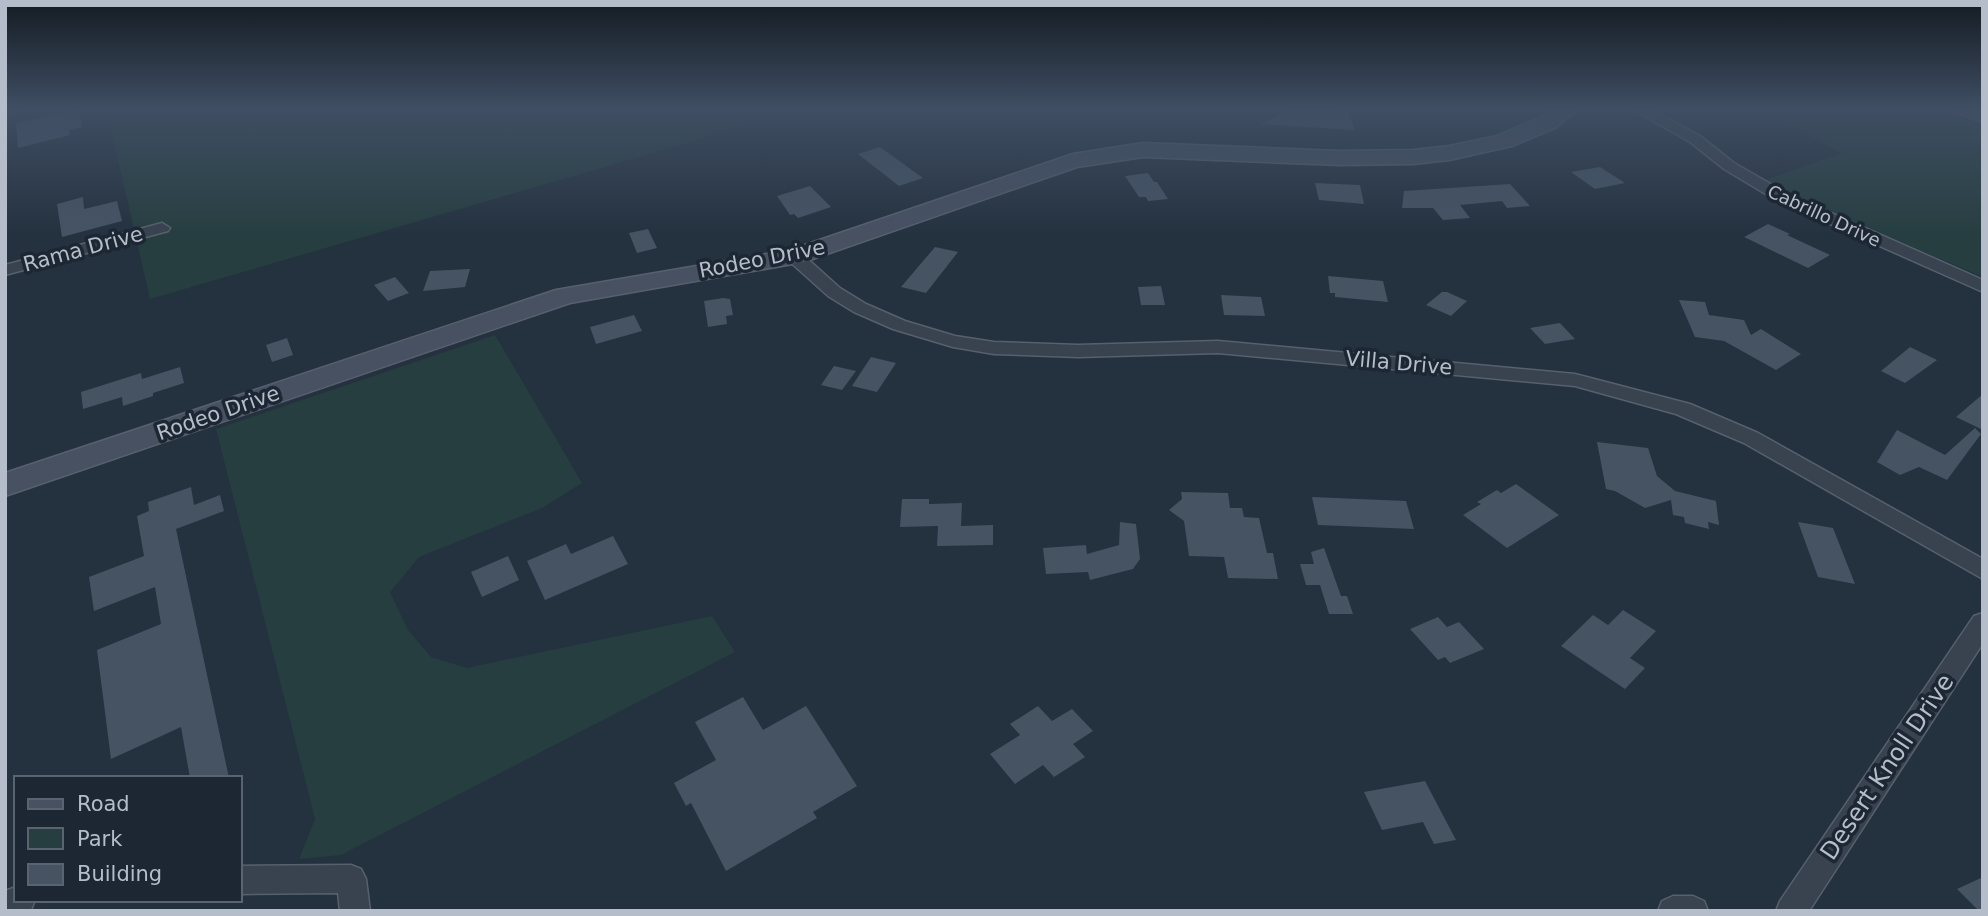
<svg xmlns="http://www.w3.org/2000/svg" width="1988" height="916" viewBox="0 0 1988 916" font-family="'DejaVu Sans',sans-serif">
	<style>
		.green { fill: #263e40 }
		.building { fill: #455363 }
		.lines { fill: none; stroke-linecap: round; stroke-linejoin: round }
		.street-casing { stroke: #57606d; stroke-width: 3 }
		.secondary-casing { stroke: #57606d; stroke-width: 3 }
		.street { fill: #39424f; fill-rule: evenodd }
		.secondary { fill: #475162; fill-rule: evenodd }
		.labels { text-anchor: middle; stroke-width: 7; stroke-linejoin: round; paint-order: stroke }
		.far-street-label { font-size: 18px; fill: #b5bdca; stroke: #1d2734 }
		.street-label { font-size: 21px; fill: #b5bdca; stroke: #1d2734 }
		.near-street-label { font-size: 24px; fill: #b5bdca; stroke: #1d2734 }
	</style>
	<rect width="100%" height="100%" fill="#24313f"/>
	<path class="green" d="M106,108H786L694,141L150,299Z
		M1766,108H1932L1983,126V277L1836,215L1765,180L1842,153L1761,110Z
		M495,335L582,483L542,508L419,557L390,592L408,630L431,657L467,668L712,616L735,652L341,855L299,859L315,819L216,429Z"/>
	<path class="building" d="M79,109L82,127L69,130L70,135L18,148L16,123Z
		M1291,109L1349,112L1355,130L1260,124Z
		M880,147L923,178L899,186L858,154Z
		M1600,167L1625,183L1595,189L1571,172Z
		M1148,173L1154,182H1157L1168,199L1148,201L1146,197H1139L1125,176Z
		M1315,183L1360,185L1364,204L1319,200Z
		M1510,184L1530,206L1507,208L1502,201L1460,205L1470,218L1443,220L1433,208H1402L1404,191Z
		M810,186L831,207L798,218L794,214L790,215L777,196Z
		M83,197L84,209L117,201L122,221L62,237L57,204Z
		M1768,224L1790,234L1787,235L1830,255L1808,268L1744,237Z
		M648,229L657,248L637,253L629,233Z
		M935,247L958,252L926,293L901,287Z
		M470,269L465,287L423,291L430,271Z
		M1328,276L1383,281L1388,302L1335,297V293H1330Z
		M395,277L409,293L388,301L374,285Z
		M1161,286L1165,305H1141L1138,287Z
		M1442,292H1447L1467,301L1451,316L1426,305Z
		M1221,295L1261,297L1265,316L1224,315Z
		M723,298L730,299L733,315L726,316L727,324L708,327L704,301Z
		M1679,300L1705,302L1709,315L1744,320L1751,335L1761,329L1801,354L1776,370L1724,341L1695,337Z
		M634,315L642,331L596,344L590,327Z
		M1560,323L1575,339L1545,344L1530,328Z
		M287,338L293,355L272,362L266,345Z
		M1910,347L1937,360L1905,383L1881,371Z
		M871,357L896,363L877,392L852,386Z
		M834,366L856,371L842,390L821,385Z
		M180,367L184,383L153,393V396L123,406L122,397L83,409L81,392L141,373L142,379Z
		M1983,394V430L1956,417Z
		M1975,428L1981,434L1947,480L1919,467L1900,475L1877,462L1897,430L1945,455Z
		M1597,442L1648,448L1657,476L1675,491L1716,501L1719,525L1708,522L1709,529L1685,523L1684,517L1673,515L1671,500L1645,508L1615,491L1606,489Z
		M1516,484L1559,515L1507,548L1463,515L1481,504L1477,502L1497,490L1501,493Z
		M191,487L194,505L220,495L224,511L176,529L229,778H190L181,727L111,759L97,650L161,624L155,587L94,611L89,577L144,556L137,516L149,511L148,502Z
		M1181,492L1228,493L1230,508H1242L1244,517L1259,518L1267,553H1273L1278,579L1228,578L1224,557L1189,556L1184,521L1169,510L1182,499Z
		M1312,497L1406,501L1414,529L1318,525Z
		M902,499H929V504L962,503L961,526L993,525V545L937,546L938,526L900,527Z
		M1120,522L1136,524L1140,559L1133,569L1090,580L1088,572L1046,574L1043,548L1086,545L1087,554L1119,545Z
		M1798,522L1833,528L1855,584L1818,577Z
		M613,536L628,564L545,600L527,561L566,544L571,554Z
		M1324,548L1341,596H1347L1353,614H1329L1320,585H1306L1300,564H1314L1311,552Z
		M508,556L519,580L482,597L471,572Z
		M1623,610L1656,631L1630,658L1645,668L1625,689L1561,646L1593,615L1608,625Z
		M1438,617L1447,627L1459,622L1484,649L1450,663L1445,657L1438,660L1410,629Z
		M743,697L763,730L806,706L857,786L813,812L817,818L726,871L691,803L686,806L674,783L716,760L695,722Z
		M1038,706L1052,721L1072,709L1093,731L1073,744L1085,757L1054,777L1043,765L1015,784L990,754L1020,735L1010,724Z
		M1425,781L1456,840L1434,844L1423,822L1382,830L1364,792Z
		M1983,877V911H1979L1957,889Z"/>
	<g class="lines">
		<defs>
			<path id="street" d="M5,108H26L5,115Z
				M1630,108H1648L1700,136L1734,163L1786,193L1983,280V292L1774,199L1724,169L1690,142Z
				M162,223L170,228L168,231L5,275V265Z
				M795,252L801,253L840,288L866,304L905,321L955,336L994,342L1078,345L1218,341L1575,374L1690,404L1758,433L1983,559V579L1744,443L1676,414L1575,386L1218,353L1078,357L994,354L953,347L893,329L854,312L828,296L789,261L786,257Z
				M1983,613V643L1809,911H1776L1780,901L1974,616Z
				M351,865L361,869L366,879L370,911H340L338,893L240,894V866Z
				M16,887V900H35L31,910L5,911V891Z
				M1673,896H1693L1704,901L1708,911H1658L1662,901Z"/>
			<path id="secondary" d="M1555,108H1580L1555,128L1512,146L1449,160L1413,164L1340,165L1143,157L1077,167L804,262L570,303L5,496V473L556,290L790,250L1073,154L1143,143L1340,151L1413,150L1449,146L1497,136L1539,118Z
				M1949,108L1983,109V122L1953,112Z"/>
		</defs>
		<use href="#street" class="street-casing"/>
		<use href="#secondary" class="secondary-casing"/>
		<use href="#street" class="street"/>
		<use href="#secondary" class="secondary"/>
	</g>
	<linearGradient id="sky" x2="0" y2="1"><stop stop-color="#141b23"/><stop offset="0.46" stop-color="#3f4e63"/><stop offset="1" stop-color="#3f4e63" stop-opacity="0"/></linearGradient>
	<rect width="1988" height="236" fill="url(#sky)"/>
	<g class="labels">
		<g class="far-street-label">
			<text transform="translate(1824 216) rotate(25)" y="6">Cabrillo Drive</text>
		</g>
		<g class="street-label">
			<text transform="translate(83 249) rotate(-15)" y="7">Rama Drive</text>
			<text transform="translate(762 259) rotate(-11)" y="7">Rodeo Drive</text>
			<text transform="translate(1399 363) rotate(5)" y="7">Villa Drive</text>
			<text transform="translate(218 413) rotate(-19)" y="7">Rodeo Drive</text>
		</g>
		<g class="near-street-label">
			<text transform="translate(1887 767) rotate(-56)" y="8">Desert Knoll Drive</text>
		</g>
	</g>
	<rect width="1988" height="916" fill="none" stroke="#b5bdca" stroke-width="14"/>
	<rect x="14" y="776" width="228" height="126" fill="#1d2734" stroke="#5a6370" stroke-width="2"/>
	<rect x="28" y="799" width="35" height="10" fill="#475162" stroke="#5a6370" stroke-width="2"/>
	<text x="77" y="811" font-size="21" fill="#b5bdca">Road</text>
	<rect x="28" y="828" width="35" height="21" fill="#263e40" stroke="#5a6370" stroke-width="2"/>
	<text x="77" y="846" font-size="21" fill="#b5bdca">Park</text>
	<rect x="28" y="864" width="35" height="21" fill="#455363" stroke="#5a6370" stroke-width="2"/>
	<text x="77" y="881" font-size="21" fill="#b5bdca">Building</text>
</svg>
